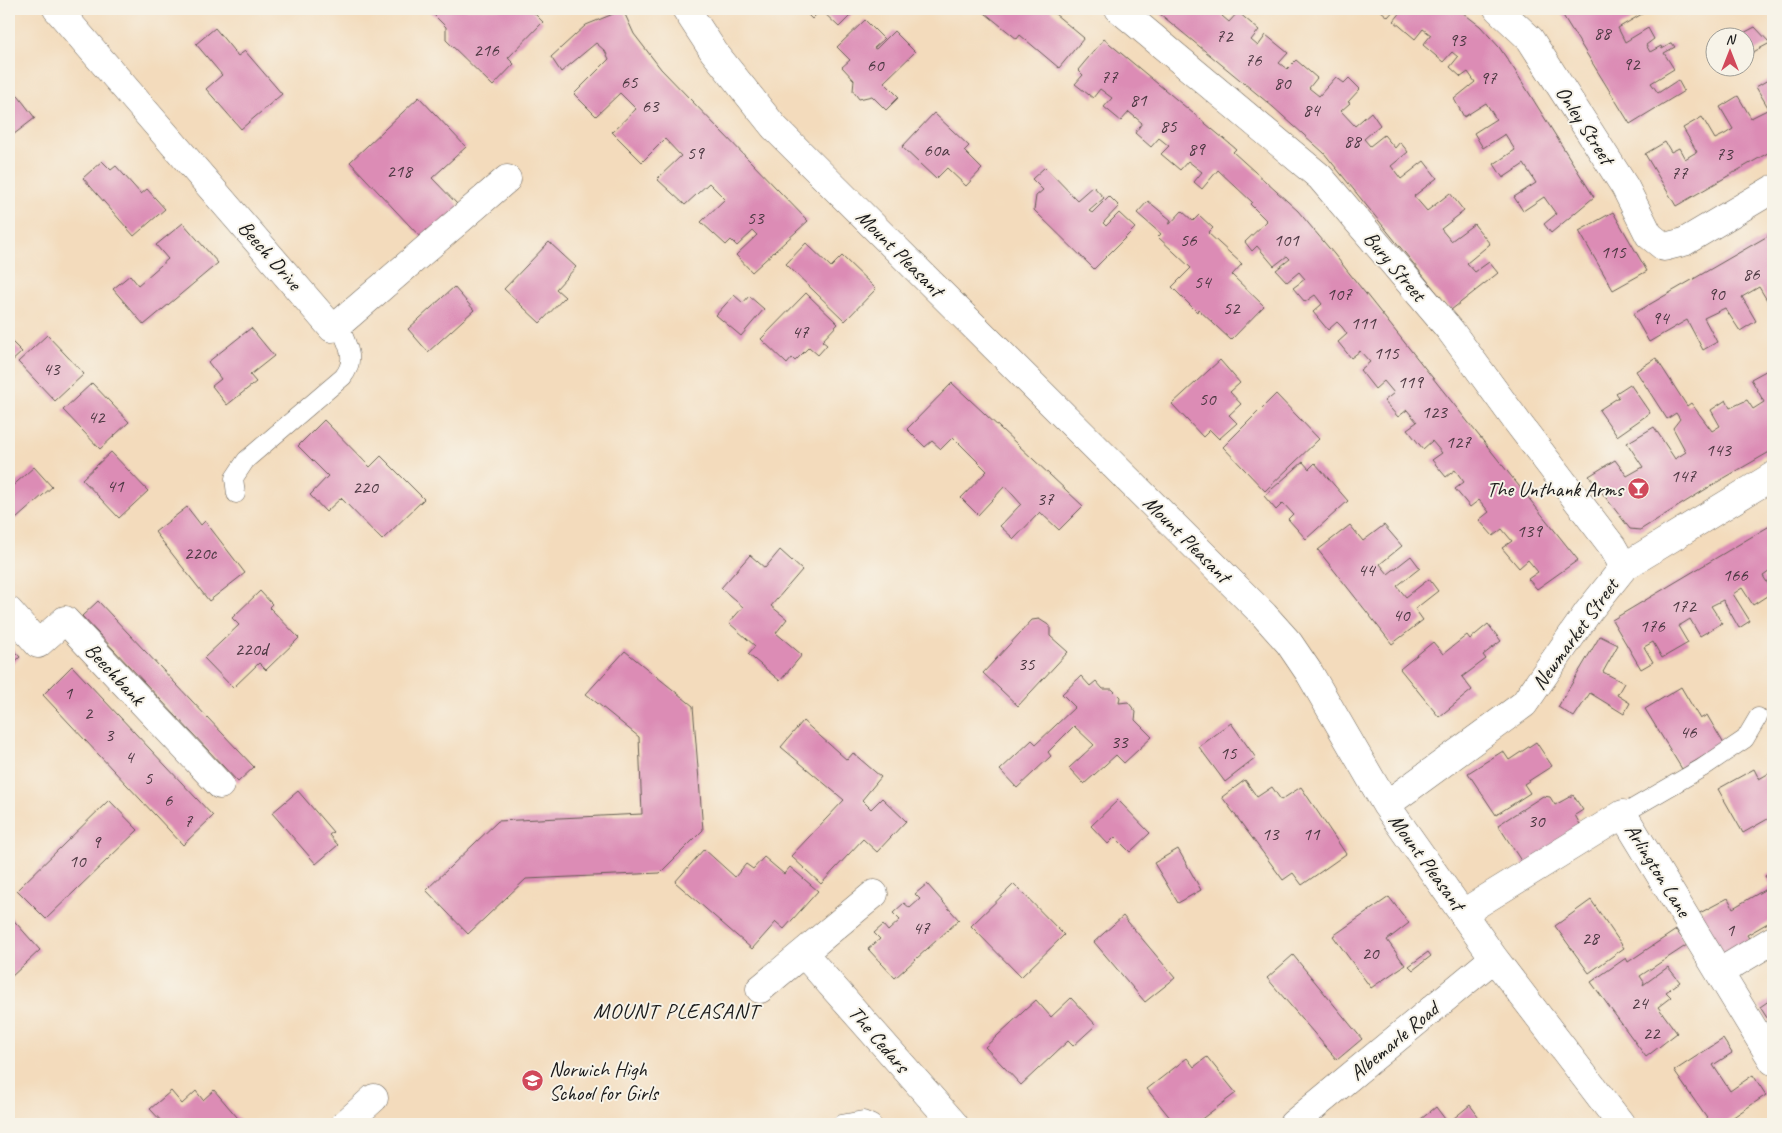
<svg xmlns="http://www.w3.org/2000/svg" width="1782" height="1133" viewBox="0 0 1782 1133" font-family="Caveat,sans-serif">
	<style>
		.building { fill: #dc8cb5 }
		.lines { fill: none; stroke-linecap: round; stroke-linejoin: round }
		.lane-casing { stroke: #675f54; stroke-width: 19 }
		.street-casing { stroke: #675f54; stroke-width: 29 }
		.lane { stroke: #fff; stroke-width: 18 }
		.street { stroke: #fff; stroke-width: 28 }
		.labels { text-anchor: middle; stroke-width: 4; stroke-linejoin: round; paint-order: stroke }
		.number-label { font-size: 19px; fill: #4c3842 }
		.street-label { font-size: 21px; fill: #1c1c1c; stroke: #f7f3e8 }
		.poi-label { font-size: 21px; fill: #1c1c1c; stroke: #f7f3e8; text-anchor: end }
		.neighbourhood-label { font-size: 22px; letter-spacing: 1px; fill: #1c1c1c; stroke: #f7f3e8 }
	</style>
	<rect width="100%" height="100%" fill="#f7f3e8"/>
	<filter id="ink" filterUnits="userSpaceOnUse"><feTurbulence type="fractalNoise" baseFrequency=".02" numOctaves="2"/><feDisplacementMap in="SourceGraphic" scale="10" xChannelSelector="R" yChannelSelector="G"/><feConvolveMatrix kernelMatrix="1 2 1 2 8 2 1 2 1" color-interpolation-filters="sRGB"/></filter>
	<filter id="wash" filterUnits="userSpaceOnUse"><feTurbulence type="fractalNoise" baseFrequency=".0096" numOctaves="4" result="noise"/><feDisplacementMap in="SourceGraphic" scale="20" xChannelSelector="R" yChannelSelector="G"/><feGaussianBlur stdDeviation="1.12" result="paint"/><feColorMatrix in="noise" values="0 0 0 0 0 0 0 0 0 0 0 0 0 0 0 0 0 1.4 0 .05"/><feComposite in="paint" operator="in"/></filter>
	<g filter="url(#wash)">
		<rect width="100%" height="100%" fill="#f3dbbc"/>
		<g id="blocks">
			<path class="building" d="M432,9H530L543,22L508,58L514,64L493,86L446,40V27L430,11Z
				M802,9H857L839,27L821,10L812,19Z
				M980,9H1049L1084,38L1059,68L1020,35L1017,39Z
				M1154,9H1227L1222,16L1229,22L1238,12L1259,30L1251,40L1258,46L1266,35L1288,53L1279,63L1287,69L1296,60L1317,78L1309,88L1319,96L1336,77L1344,83L1349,78L1360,89L1348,102L1350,103L1341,111L1355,126L1371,112L1380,125L1364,139L1370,146L1384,135L1395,148L1400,142L1408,152L1391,166L1401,179L1424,161L1437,178L1414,196L1427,211L1450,193L1464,211L1441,229L1451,241L1474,224L1490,244L1467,263L1475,272L1489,262L1498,273L1451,310L1324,153L1273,107Z
				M1379,9H1395L1388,17Z
				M1399,9H1458L1480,26L1499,47L1514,69L1594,197L1551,233L1544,224L1556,214L1544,197L1523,211L1514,197L1536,183L1524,164L1503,178L1494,164L1515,150L1505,134L1483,148L1474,133L1496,119L1486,103L1464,117L1454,99L1475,82L1468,72L1461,77L1450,67L1458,57L1452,52L1443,62L1423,45L1431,35L1423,29L1415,39L1394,21L1402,11Z
				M1559,9H1646L1647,11L1618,28L1625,42L1648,28L1654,39L1646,45L1650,52L1661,46L1662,49L1672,43L1675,47L1664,53L1674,69L1651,83L1658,93L1678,80L1684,91L1630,124Z
				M623,10L634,34L661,69L808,221L752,272L736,255L757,235L753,231L737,246L731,240L726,245L701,222L725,199L709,183L685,205L657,179L681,156L665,139L642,162L612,132L636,109L620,93L596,116L574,94L609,59L605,51L596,43L561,72L551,57L586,25Z
				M865,20L884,39L874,48L876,49L894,31L915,52L884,82L899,97L886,110L872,96L859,99L853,91L854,80L842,67L850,60L837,47Z
				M1755,27L1770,43L1744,57V38H1734Z
				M215,28L238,56L245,51L282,94L241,129L206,89L222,75L196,44Z
				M1104,39L1236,149L1233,152L1298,211L1334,254L1578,560L1537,589L1528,579L1538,572L1528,560L1519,568L1502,548L1512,541L1502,529L1493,536L1479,520L1489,512L1479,500L1470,507L1455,489L1464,482L1455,470L1446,477L1432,460L1442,453L1432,441L1423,449L1407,429L1417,422L1407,410L1398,417L1384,401L1394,393L1384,381L1375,389L1360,370L1370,362L1360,351L1351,358L1338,342L1347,334L1342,327L1337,322L1328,330L1313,312L1322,304L1315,295L1305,302L1293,288L1305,279L1299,272L1287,282L1276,270L1290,259L1287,256L1274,266L1257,246L1252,251L1245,242L1267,221L1250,204L1252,202L1218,170L1202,189L1194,182L1202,172L1188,161L1180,170L1161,154L1169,146L1159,138L1151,147L1135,133L1142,123L1129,112L1121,121L1104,107L1112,98L1100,89L1093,98L1075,84L1083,75L1078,70Z
				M1773,77V150L1676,206L1645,154L1665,142L1671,152L1679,148L1685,159L1693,154L1697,152L1683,128L1702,117L1715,139L1725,134L1733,129L1720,107L1738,96L1751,118L1769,109L1756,87Z
				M9,84L35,118L9,138Z
				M419,97L466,147L432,178L460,207L424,241L350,162Z
				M934,113L969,146L964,151L982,169L966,186L947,168L936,179L902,147Z
				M102,161L111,170L116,166L141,194L147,189L165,209L134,236L83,178Z
				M1045,167L1077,200L1093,186L1104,198L1089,211L1092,213L1109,196L1119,206L1103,223L1106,226L1119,213L1135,228L1094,269L1034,210L1036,196L1043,190L1032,179Z
				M1148,201L1171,220L1169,225L1182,211L1193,221L1199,215L1213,228L1208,233L1242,264L1232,275L1264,306L1231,340L1198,309L1197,312L1172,287L1191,268L1158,237L1161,234L1137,213Z
				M1613,212L1647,271L1613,290L1579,231Z
				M183,223L218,263L144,325L113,289L130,275L138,285L168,259L156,245Z
				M1773,233V310L1759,287L1742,297L1756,321L1740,331L1725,308L1704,318L1717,342L1703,350L1687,320L1649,342L1633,314Z
				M549,242L576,267L556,289L565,297L540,323L504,289Z
				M806,243L831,267L842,256L876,289L845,321L786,264Z
				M454,287L474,310L428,352L408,329Z
				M806,293L838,324L822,341L827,345L818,355L809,347L795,361L792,358L787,364L761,339Z
				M734,295L743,303L749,296L764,309L741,336L716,315Z
				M251,328L274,356L250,375L256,382L227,405L212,386L221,379L208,362Z
				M47,335L84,374L55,401L18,362Z
				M9,339L22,352L9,364Z
				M1656,358L1687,406L1691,403L1712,431L1720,426L1711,410L1726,400L1730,408L1747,400L1753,409L1764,402L1751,379L1773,367V450L1719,481L1640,530L1630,529L1589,476L1615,460L1627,476L1643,467L1627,443L1654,427L1675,459L1686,452L1673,428L1680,419L1676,413L1667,419L1636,371Z
				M1220,360L1240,383L1230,392L1241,404L1229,415L1237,423L1219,439L1210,430L1203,437L1172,404Z
				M92,383L129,422L100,449L63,410Z
				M952,383L1083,506L1059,530L1040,512L1014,539L1000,526L1021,504L1005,486L978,515L961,498L987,471L953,437L941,449L932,441L925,447L907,429Z
				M1630,384L1650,413L1617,436L1599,410L1619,397L1616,393Z
				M1276,394L1319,439L1265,491L1223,447Z
				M324,420L370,467L381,456L424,499L382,540L341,498L326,512L310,495L328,476L298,446Z
				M111,452L148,491L119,518L82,479Z
				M1303,462L1309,469L1315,463L1348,501L1306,539L1288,519L1293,514L1283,503L1276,510L1264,496Z
				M34,467L52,487L16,519L9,511V489Z
				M187,507L201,525L205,521L245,573L209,601L155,532Z
				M1773,524V569L1763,576L1773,592L1753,605L1742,588L1733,594L1750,621L1739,628L1723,600L1711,606L1722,623L1700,636L1690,619L1682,624L1678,626L1688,643L1662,658L1653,642L1644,647L1653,662L1641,669L1612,620Z
				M1350,525L1363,541L1384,525L1402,546L1380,564L1388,574L1411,556L1420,568L1397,586L1406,597L1429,579L1438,591L1415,609L1423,620L1392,644L1318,550Z
				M780,550L802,570L771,606L787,619L776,633L802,655L780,681L748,654L755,646L729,623L743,607L721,588L750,555L765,568Z
				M260,591L272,604L269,607L299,638L266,670L259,663L233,688L204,658L239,625L232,618Z
				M98,601L254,767L238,782L82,616Z
				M1039,619L1050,626V636L1068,652L1018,706L983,673L1032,620Z
				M1488,624L1501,641L1483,655L1486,659L1462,677L1472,690L1439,717L1400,669L1433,642L1443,654L1467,635L1470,639Z
				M1600,636L1618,645L1603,672L1624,683L1617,695L1630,703L1624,714L1590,693L1574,717L1558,707Z
				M9,645L20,657L9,667Z
				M625,651L693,706L703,830L660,873L526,879L468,934L426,890L498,821L642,814L639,737L586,694Z
				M72,666L213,816L183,845L43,695Z
				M1081,676L1090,686L1096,681L1103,689H1112L1120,697L1119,703L1128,702L1136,712L1135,720L1152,737L1124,763L1116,755L1084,784L1069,768L1094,745L1074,726L1048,752L1051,756L1017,788L1000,770L1032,740L1036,744L1075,707L1062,694Z
				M1681,687L1700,719L1707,715L1724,744L1682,769L1645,709Z
				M803,721L847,760L853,753L881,777L862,800L871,809L882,798L906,821L877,852L863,839L821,884L791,856L844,800L781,747Z
				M1231,723L1256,758L1225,782L1199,747Z
				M1536,742L1552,766L1524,784L1530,793L1496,815L1468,773L1503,751L1509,760Z
				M1754,769L1759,779L1773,771V816L1743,833L1718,789Z
				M1245,780L1257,797L1272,787L1281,800L1301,787L1346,854L1302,885L1293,873L1283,880L1222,797Z
				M298,791L333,832L329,835L338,845L316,864L272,813Z
				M1573,795L1583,810L1575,815L1584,832L1525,867L1498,825L1543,796L1550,797L1555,805Z
				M109,800L138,830L46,919L17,890Z
				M1118,800L1150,833L1130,852L1115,837L1108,844L1091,826Z
				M704,849L735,877L746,864L753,869L764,857L784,874L790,867L818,891L784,929L776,922L752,949L675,882Z
				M1178,849L1201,890L1178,903L1154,863Z
				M1773,872V920L1747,935L1751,942L1720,959L1696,915L1728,898L1733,908L1771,886L1765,876Z
				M927,884L959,920L895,978L868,949L880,939L874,933L883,925L888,931L900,920L893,913L904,903L910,908L920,899L915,894Z
				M1014,884L1064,935L1021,977L971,926Z
				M1389,897L1409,923L1387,940L1405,965L1371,988L1333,936Z
				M1591,900L1624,948L1589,973L1555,926Z
				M9,915L40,950L10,978L9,976Z
				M1123,916L1175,978L1145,1002L1094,942Z
				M1676,930L1687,945L1640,976L1644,982L1643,985L1668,967L1680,982L1666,992L1671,997L1658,1007L1677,1033L1646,1057L1591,982L1626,958L1628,962Z
				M1428,952L1431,956L1413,970L1409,966Z
				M1293,955L1362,1039L1337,1060L1267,978Z
				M1071,998L1096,1025L1073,1046L1068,1041L1021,1085L985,1047L1036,1000L1051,1017Z
				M1773,998V1027L1760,1007Z
				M1723,1039L1732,1053L1713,1065L1730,1091L1753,1075L1766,1095L1723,1124H1711L1674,1071Z
				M1207,1057L1236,1093L1195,1124H1175L1147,1089L1187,1058L1194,1067Z
				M214,1090L243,1124H164L150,1109L171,1091L182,1104L196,1091L203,1100Z
				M1470,1105L1484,1124L1416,1123L1436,1107L1448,1123Z"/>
		</g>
	</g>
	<g filter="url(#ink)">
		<use href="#blocks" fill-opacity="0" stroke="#675f54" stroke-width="1"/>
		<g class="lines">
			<defs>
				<path id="lane" d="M236,494L234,478L246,460L343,377C358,358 346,344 339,324
					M1623,814L1702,768L1745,739L1758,717
					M841,1124L863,1120L872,1124"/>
				<path id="street" d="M57,9L332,328L339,324L507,179
					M686,9L714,52L774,127L1264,615L1289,643L1310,674L1386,805L1494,958L1621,1124
					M1119,9L1320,177L1450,330L1518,423L1612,546L1624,567
					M1498,9L1530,39L1625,187L1649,235L1664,247L1684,242L1773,189
					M9,611L38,644L65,620L220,785
					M1386,805L1524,704L1588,612L1624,567L1773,476
					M1463,913L1623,814L1773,1061
					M804,954L954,1124
					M1720,972L1773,940
					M760,989L874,894
					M345,1124L374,1098
					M1293,1124L1494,958"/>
			</defs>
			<use href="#lane" class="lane-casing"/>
			<use href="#street" class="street-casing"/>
			<use href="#lane" class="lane"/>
			<use href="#street" class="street"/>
		</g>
	</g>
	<defs>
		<symbol id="bar-disc" viewBox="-11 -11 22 22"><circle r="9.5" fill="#d1495b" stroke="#f7f3e8"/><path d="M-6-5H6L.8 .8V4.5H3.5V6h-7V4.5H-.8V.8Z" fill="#fff"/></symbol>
		<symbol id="school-disc" viewBox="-11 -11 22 22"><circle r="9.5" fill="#d1495b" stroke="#f7f3e8"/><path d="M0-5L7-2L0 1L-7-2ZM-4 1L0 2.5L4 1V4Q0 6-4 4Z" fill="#fff"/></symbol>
	</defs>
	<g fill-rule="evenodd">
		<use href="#bar-disc" x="1626" y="476" width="25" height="25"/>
		<use href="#school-disc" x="520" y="1068" width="25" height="25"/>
	</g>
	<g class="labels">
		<g class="number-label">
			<text x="1602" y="39">88</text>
			<text x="1224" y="42">72</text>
			<text x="1457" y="46">93</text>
			<text x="486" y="56">216</text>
			<text x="1253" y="66">76</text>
			<text x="1631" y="70">92</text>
			<text x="875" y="71">60</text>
			<text x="1109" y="83">77</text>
			<text x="1488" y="84">97</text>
			<text x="629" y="88">65</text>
			<text x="1282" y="89">80</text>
			<text x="1138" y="106">81</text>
			<text x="650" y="112">63</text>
			<text x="1311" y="116">84</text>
			<text x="1168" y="132">85</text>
			<text x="1352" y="147">88</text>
			<text x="1196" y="155">89</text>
			<text x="936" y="156">60a</text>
			<text x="695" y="159">59</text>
			<text x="1724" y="160">73</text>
			<text x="399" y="177">218</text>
			<text x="1679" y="179">77</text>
			<text x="755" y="224">53</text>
			<text x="1188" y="246">56</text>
			<text x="1286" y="246">101</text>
			<text x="1613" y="258">115</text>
			<text x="1751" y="280">86</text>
			<text x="1202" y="288">54</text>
			<text x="1339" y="300">107</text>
			<text x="1716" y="300">90</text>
			<text x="1231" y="314">52</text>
			<text x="1660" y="324">94</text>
			<text x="1363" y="329">111</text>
			<text x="800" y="338">47</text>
			<text x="1386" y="359">115</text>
			<text x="51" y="375">43</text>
			<text x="1410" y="388">119</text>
			<text x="1207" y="405">50</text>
			<text x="1434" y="418">123</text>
			<text x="96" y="423">42</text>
			<text x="1458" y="448">127</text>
			<text x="1718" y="456">143</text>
			<text x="1683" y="482">147</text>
			<text x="115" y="492">41</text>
			<text x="365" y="493">220</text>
			<text x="1045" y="505">37</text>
			<text x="1529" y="537">139</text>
			<text x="200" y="559">220c</text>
			<text x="1366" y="576">44</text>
			<text x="1735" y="581">166</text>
			<text x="1683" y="612">172</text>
			<text x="1401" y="621">40</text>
			<text x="1652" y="632">176</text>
			<text x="251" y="655">220d</text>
			<text x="1026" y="670">35</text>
			<text x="68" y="699">1</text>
			<text x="88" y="719">2</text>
			<text x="1688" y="738">46</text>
			<text x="109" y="741">3</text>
			<text x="1119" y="748">33</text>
			<text x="1228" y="759">15</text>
			<text x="129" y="763">4</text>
			<text x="148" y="784">5</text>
			<text x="168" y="806">6</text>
			<text x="188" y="827">7</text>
			<text x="1536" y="827">30</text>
			<text x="1270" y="840">13</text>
			<text x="1311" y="840">11</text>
			<text x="96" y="848">9</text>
			<text x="77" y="867">10</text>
			<text x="921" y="934">47</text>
			<text x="1730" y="936">1</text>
			<text x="1590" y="944">28</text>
			<text x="1370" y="959">20</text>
			<text x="1639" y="1009">24</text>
			<text x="1651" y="1039">22</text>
		</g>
		<g class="street-label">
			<text transform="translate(1585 125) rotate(57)" y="7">Onley Street</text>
			<text transform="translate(900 253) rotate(45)" y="7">Mount Pleasant</text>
			<text transform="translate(270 255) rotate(49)" y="7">Beech Drive</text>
			<text transform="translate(1395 266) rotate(50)" y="7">Bury Street</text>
			<text transform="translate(1187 539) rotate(45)" y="7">Mount Pleasant</text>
			<text transform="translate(1575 634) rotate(-54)" y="7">Newmarket Street</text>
			<text transform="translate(115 674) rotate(47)" y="7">Beechbank</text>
			<text transform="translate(1427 862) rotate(54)" y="7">Mount Pleasant</text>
			<text transform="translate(1658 870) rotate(58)" y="7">Arlington Lane</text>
			<text transform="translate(879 1039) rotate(49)" y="7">The Cedars</text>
			<text transform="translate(1394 1041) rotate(-40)" y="7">Albemarle Road</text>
		</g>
		<g class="poi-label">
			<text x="1623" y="496">The Unthank Arms</text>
			<text x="549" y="1076" text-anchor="start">Norwich High<tspan x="549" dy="24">School for Girls</tspan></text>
		</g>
		<g class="neighbourhood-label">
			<text x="676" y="1018">MOUNT PLEASANT</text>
		</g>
	</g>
	<rect width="1782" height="1133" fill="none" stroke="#f7f3e8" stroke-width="30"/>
	<g transform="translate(1730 52)"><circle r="24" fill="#f7f3e8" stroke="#9f9d96"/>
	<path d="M0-4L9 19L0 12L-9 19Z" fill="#d1495b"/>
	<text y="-8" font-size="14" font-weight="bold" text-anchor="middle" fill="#1c1c1c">N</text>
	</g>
</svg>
